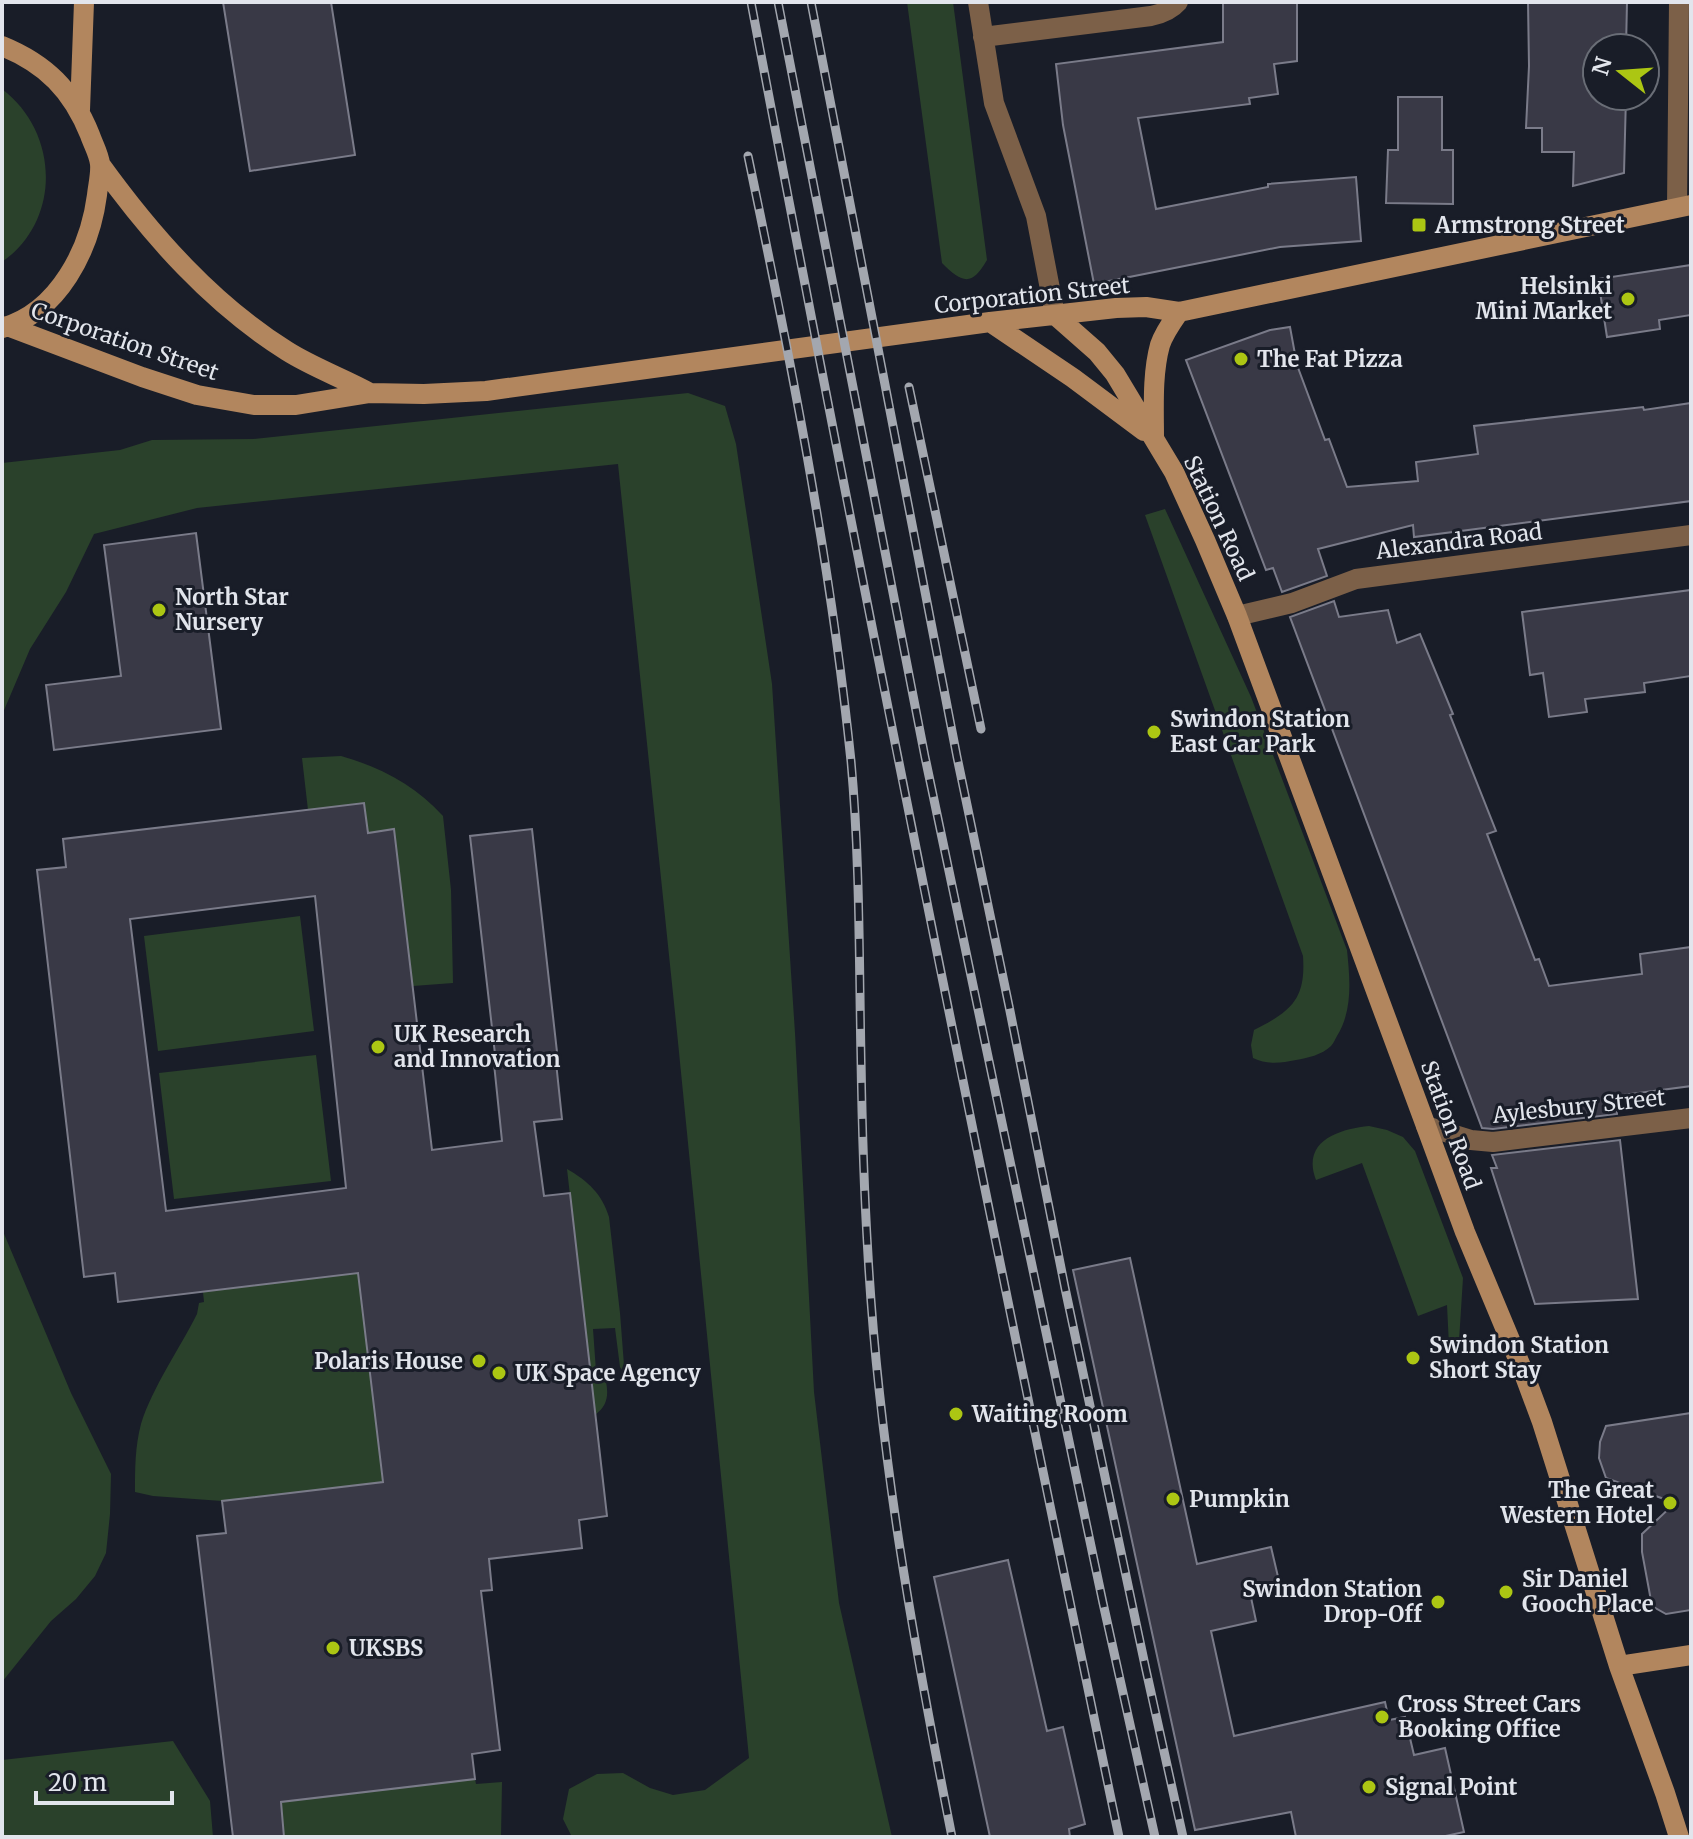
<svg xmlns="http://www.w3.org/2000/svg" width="1693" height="1839" viewBox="0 0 1693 1839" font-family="Merriweather,serif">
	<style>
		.green { fill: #2a412b }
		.building { fill: #393946; stroke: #7a7b89; stroke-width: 2; fill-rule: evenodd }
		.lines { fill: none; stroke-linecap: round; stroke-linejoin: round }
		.street { stroke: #7c6048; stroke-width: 20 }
		.secondary { stroke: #b2865e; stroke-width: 20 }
		.rail-casing { stroke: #a3a7af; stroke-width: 9 }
		.rail { stroke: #191d28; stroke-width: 6; stroke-dasharray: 18; stroke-linecap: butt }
		.poi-dot { fill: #acc613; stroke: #191d28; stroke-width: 3 }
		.labels { text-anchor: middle; stroke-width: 6; stroke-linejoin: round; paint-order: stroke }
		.poi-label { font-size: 22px; font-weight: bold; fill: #e2e5ec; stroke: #191d28; text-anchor: start }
		.street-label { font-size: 22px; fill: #e2e5ec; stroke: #191d28 }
	</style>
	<rect width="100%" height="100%" fill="#191d28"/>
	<path class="green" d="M907,2H953L987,260C972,286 963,284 942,263Z
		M2,89C59,132 62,220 2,262Z
		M688,393L725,406L736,444L772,684L795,1033L814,1392L839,1603L892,1837H572L563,1819L569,1789L597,1774L623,1773L650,1788L673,1795L705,1790L749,1758L677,1032L618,464L197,508L94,534L66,592L30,649L2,715V463L120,450L152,440L253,439Z
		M1165,509L1251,697L1347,950C1350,979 1353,1010 1337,1036C1335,1039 1334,1043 1331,1046C1322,1055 1307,1058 1296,1060C1281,1063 1268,1065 1253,1058L1251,1045L1254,1030C1291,1011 1306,1000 1303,956L1145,515Z
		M341,756C380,767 415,785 443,816L451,890L453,983L413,986L394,830L368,833L364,803L308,810L302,758Z
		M300,916L314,1031L158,1051L144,936Z
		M316,1055L331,1181L174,1199L159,1073Z
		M1369,1126L1387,1130L1403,1137L1415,1151L1463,1278L1459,1341L1449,1346L1447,1305L1418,1316L1362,1163L1316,1180C1301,1141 1339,1129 1369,1126Z
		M567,1169C588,1181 602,1194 609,1217L620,1313L624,1365L622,1370L620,1367L615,1328L593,1329L596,1371L604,1372C608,1390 611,1403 595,1415Z
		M2,1229L71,1393L111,1474L110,1514L106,1553L95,1576L76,1599L51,1621L2,1682Z
		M358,1273L383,1482L222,1501L153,1496L135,1492C135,1469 135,1447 141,1424C152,1388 180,1348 197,1314L199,1303L204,1302L203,1292Z
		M173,1741L210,1801L213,1837H2V1760Z
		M475,1779L476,1784L502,1782L501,1837H284L283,1831L258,1805Z"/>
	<path class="building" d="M223,2H331L355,155L250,171Z
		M1223,2H1297V61L1274,64L1278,94L1249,98L1250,104L1138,118L1156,209L1268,187V184L1356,177L1361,241L1280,247L1094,284L1063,125L1056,64L1223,42Z
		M1528,2H1627L1626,48H1597V96H1626L1624,173L1573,186L1574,152H1542V128H1526L1529,66Z
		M1398,97H1442V150H1453V204L1386,203L1388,150H1398Z
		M1691,265V315L1659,320L1660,329L1607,337L1598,279Z
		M1290,327L1297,365L1325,440L1329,439L1347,487L1418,481L1416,462L1478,454L1474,426L1643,407L1644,410L1691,403V501L1414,537L1413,525L1318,549L1327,576L1282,592L1273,568L1266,570L1186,360L1270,330Z
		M196,533L221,729L54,750L46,685L121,676L104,545Z
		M1691,590V676L1644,683L1645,692L1585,699L1587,712L1549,717L1543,673L1530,675L1522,612Z
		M1334,601L1339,617L1388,610L1397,643L1420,634L1453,714L1450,715L1496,831L1487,834L1535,960L1539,959L1549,986L1642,974L1640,954L1691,947V1086L1615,1096L1617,1114L1493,1129L1482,1128L1290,617Z
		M364,803L368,833L394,829L432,1150L502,1141L493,1054H495L470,836L532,829L558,1061L556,1062L562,1119L534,1122L544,1196L570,1193L607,1516L579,1520L582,1548L489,1559L492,1590L481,1591L500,1750L472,1754L475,1779L281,1802L284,1837H233L197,1536L226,1533L222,1501L383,1482L358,1273L118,1302L115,1273L84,1277L37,870L66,867L63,839ZM315,896L346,1188L166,1211L130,919Z
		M1620,1140L1638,1299L1535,1304L1491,1168H1497L1492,1155Z
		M1130,1258L1197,1564L1271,1547L1279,1581L1249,1588L1256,1621L1211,1631L1234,1736L1385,1702L1389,1720L1405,1717L1414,1755L1445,1748L1464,1832L1441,1837H1296L1291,1812L1195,1830L1073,1270Z
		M1691,1413V1610L1666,1614L1652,1606L1642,1552V1534L1675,1503L1606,1478L1599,1458L1600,1442L1606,1426Z
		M1008,1560L1047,1731L1063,1727L1085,1824L1069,1829L1070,1837H990L934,1577Z"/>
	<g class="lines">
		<path class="street" d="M978,2L994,103L1036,216L1055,315
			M983,37L1151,16C1161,14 1171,10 1178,2
			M1677,207L1679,2
			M1237,616L1292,603L1356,579L1691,535
			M1426,1126L1471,1140L1493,1142L1691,1118"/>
		<path class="secondary" d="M2,46C46,64 72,90 90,135C93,144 99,154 100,164C101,174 98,185 97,195C90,249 59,312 2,328
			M80,110L84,2
			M100,164C152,236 212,304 287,351C314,368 343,378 370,393
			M1055,315L1097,352L1115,374L1174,472L1205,540L1237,616L1426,1126L1465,1232L1523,1371L1542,1422L1619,1666L1665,1793L1679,1837
			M990,322L1073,378L1144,431
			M7,326L142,377L197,395L254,405H296L370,393L424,394L486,391L990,322L1116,308L1146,307L1179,312L1691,205
			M1154,438C1154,408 1152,374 1160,345C1164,333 1172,322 1179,312
			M1619,1666L1691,1655"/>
		<defs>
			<path id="rail" d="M751,2C867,615 991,1226 1119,1837
				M778,2L925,757L1103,1603L1155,1837
				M811,2L957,757L1009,1006L1065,1288L1146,1670L1183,1837
				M748,156C790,357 830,557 851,761C860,860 859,960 861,1059C862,1125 864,1190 868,1255C879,1452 914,1645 952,1837
				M909,387L981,729"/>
		</defs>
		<use href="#rail" class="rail-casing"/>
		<use href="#rail" class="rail"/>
	</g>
	<g class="poi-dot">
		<rect x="1411" y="217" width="16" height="16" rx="4"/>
		<circle cx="1628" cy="299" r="8"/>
		<circle cx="1241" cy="359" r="8"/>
		<circle cx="159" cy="610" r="8"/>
		<circle cx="1154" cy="732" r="8"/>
		<circle cx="378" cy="1047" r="8"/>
		<circle cx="1413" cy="1358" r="8"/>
		<circle cx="479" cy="1361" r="8"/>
		<circle cx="499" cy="1373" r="8"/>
		<circle cx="956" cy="1414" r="8"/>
		<circle cx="1173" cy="1499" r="8"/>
		<circle cx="1670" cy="1503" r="8"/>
		<circle cx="1506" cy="1592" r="8"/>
		<circle cx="1438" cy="1602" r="8"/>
		<circle cx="333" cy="1648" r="8"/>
		<circle cx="1382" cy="1717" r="8"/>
		<circle cx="1369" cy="1787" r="8"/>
	</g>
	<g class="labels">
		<g class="poi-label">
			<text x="1435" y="233">Armstrong Street</text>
			<text x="1612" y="294" text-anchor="end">Helsinki<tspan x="1612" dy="25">Mini Market</tspan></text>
			<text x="1257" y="367">The Fat Pizza</text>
			<text x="175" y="605">North Star<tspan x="175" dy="25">Nursery</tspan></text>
			<text x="1170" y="727">Swindon Station<tspan x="1170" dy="25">East Car Park</tspan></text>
			<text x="394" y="1042">UK Research<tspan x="394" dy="25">and Innovation</tspan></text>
			<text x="1429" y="1353">Swindon Station<tspan x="1429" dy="25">Short Stay</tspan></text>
			<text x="463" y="1369" text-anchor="end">Polaris House</text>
			<text x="515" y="1381">UK Space Agency</text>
			<text x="972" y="1422">Waiting Room</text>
			<text x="1654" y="1498" text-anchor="end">The Great<tspan x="1654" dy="25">Western Hotel</tspan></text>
			<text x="1189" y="1507">Pumpkin</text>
			<text x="1522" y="1587">Sir Daniel<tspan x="1522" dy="25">Gooch Place</tspan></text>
			<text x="1422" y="1597" text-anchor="end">Swindon Station<tspan x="1422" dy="25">Drop-Off</tspan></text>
			<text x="349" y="1656">UKSBS</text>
			<text x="1398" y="1712">Cross Street Cars<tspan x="1398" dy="25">Booking Office</tspan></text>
			<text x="1385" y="1795">Signal Point</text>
		</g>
		<g class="street-label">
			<text transform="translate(1032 295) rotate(-6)" y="8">Corporation Street</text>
			<text transform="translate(125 341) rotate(19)" y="8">Corporation Street</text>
			<text transform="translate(1219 518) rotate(65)" y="8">Station Road</text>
			<text transform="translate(1459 541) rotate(-7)" y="8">Alexandra Road</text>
			<text transform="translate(1579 1106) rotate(-6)" y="8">Aylesbury Street</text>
			<text transform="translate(1451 1125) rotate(70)" y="8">Station Road</text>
		</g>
	</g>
	<rect width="1693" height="1839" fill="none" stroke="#e2e5ec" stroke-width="8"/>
	<g transform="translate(1621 72) rotate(287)"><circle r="38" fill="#191d28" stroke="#696d76" stroke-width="2"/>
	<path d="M0-6L14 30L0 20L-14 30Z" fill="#acc613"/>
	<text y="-12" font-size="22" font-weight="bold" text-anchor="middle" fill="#e2e5ec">N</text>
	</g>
	<path d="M36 1791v12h136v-12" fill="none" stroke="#e2e5ec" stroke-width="4"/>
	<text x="48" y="1791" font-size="24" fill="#e2e5ec" stroke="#191d28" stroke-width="6" paint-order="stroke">20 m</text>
</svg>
